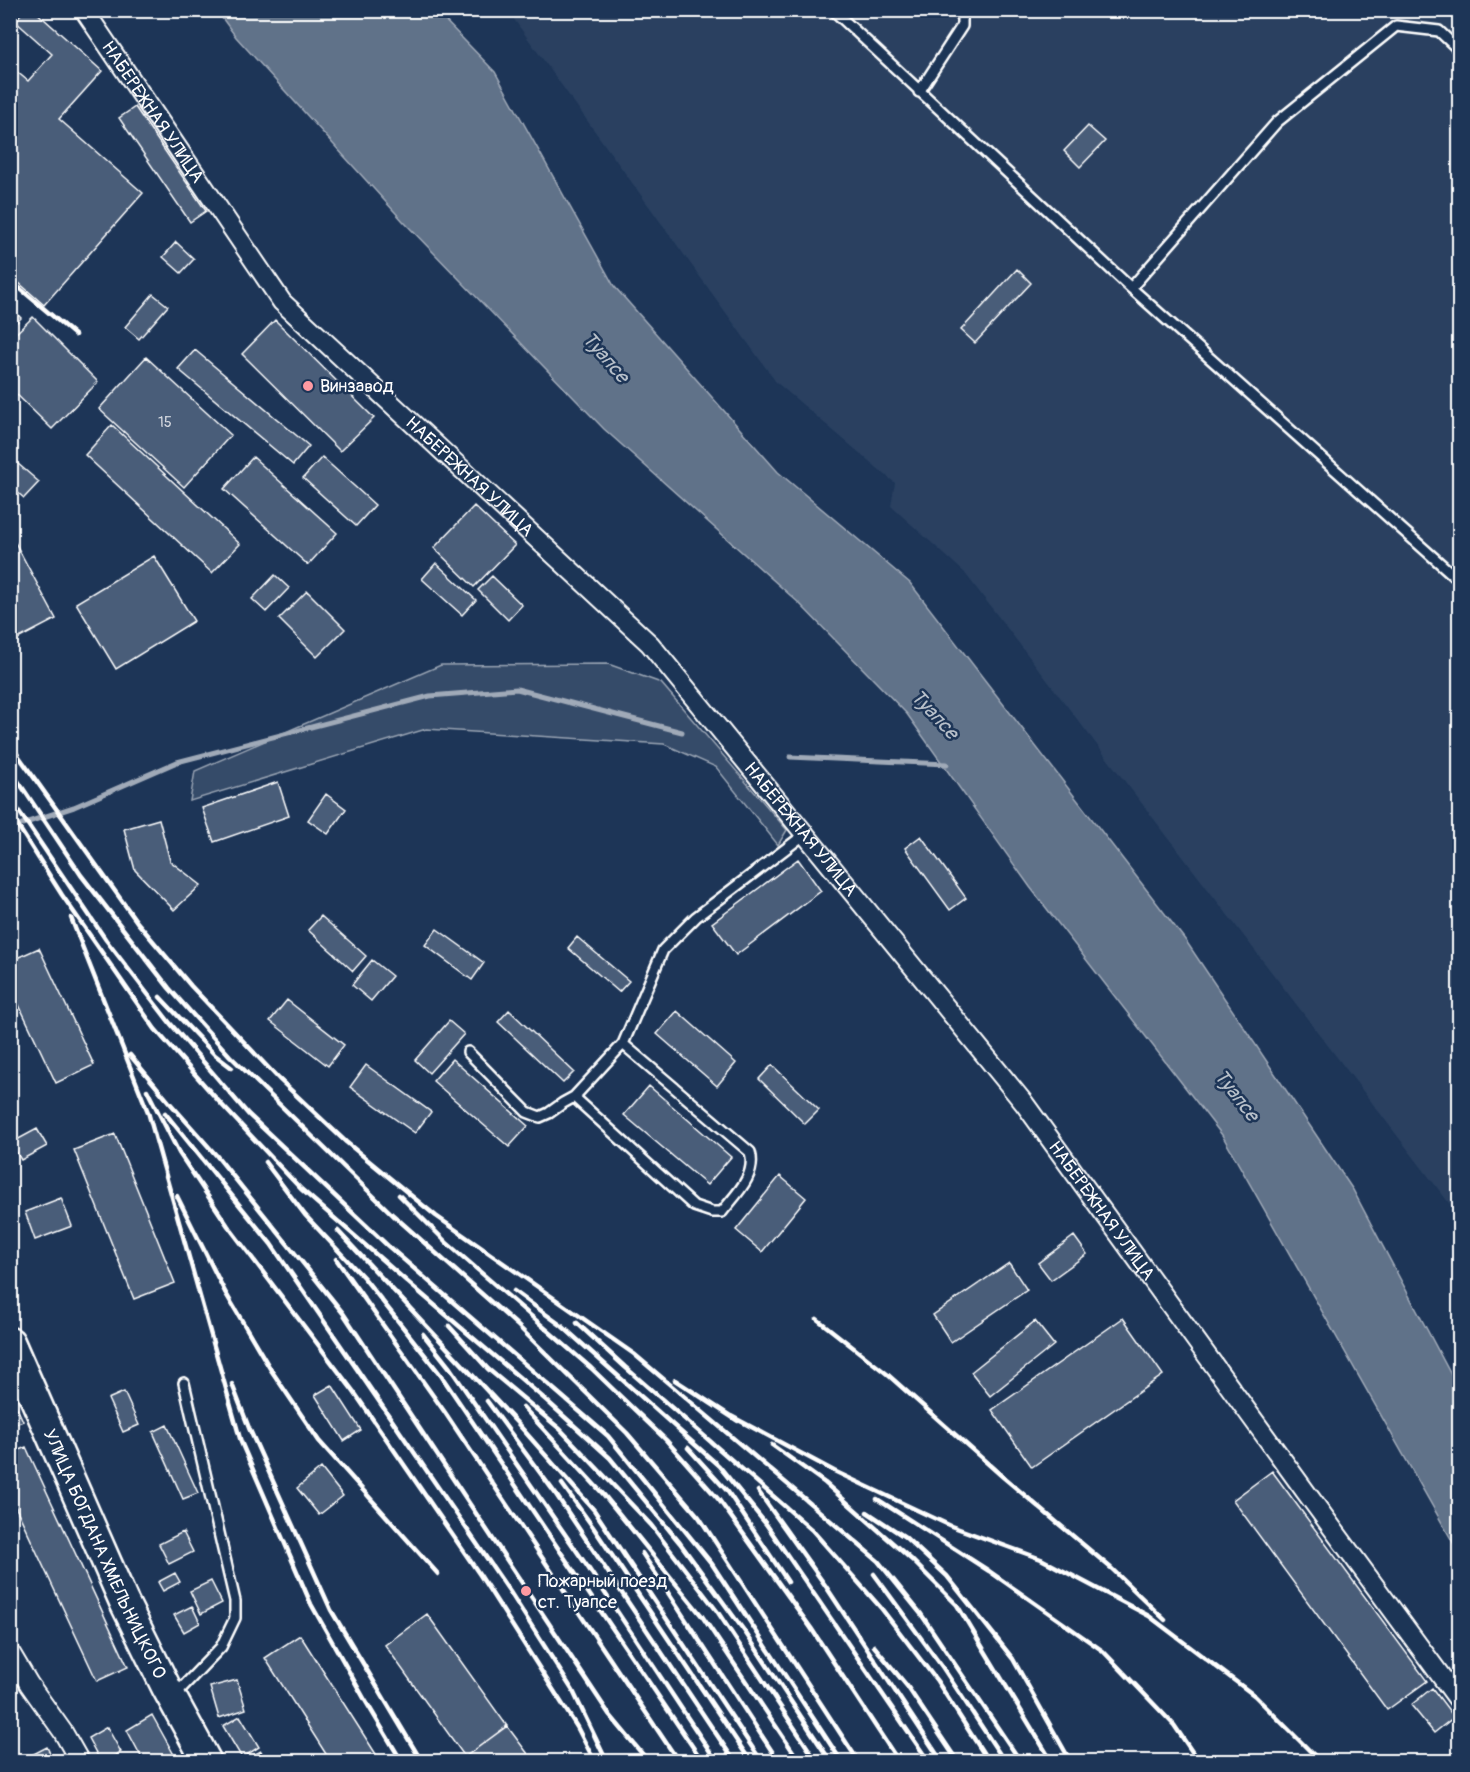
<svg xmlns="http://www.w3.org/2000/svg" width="1470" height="1772" viewBox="0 0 1470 1772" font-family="Pangolin,sans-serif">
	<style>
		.built { fill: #2a4161 }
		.green { fill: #364b69; stroke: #9aa5b4; stroke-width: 1.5 }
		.water { fill: #617289; stroke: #a0aab8; stroke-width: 1.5 }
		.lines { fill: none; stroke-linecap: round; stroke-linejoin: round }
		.stream { stroke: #a0aab8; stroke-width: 5 }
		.building { fill: #4a5d79; stroke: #fff; stroke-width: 1.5 }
		.service-casing { stroke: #fff; stroke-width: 14 }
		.minor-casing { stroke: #fff; stroke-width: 22 }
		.primary-casing { stroke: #fff; stroke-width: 33 }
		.service { stroke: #1d3557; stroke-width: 9 }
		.minor { stroke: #1d3557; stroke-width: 18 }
		.primary { stroke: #1d3557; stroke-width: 28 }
		.rail { stroke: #fff; stroke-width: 4.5 }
		.poi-dot { fill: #ff9aa2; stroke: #1d3557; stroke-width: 2 }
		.labels { text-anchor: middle; stroke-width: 5; stroke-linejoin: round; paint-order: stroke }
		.number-label { font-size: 15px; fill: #d2d6de }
		.street-label { font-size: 18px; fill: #fff; stroke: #1d3557 }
		.poi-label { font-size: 18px; fill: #fff; stroke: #1d3557; text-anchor: start }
		.water-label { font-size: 20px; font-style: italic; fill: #b8c0ca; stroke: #1d3557 }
	</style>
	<rect width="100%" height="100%" fill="#1d3557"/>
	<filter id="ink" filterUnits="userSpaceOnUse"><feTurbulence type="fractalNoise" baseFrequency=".0167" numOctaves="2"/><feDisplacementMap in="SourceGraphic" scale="12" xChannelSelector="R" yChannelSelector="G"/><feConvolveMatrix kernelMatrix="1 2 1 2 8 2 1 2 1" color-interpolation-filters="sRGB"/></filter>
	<g filter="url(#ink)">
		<path class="built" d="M508,11H1459V1216L964,572L891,506L895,483L776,382Z"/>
		<path class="green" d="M608,664L661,683L787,830L778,845L716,767L664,744L426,729L190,801L195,771L441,665Z"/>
		<path class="water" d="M217,11H436L495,72L614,286L778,472L910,583L1186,941L1353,1190L1459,1390V1553L1222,1135L1030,887L907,714L800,604L604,429L403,221L236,37Z"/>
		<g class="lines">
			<path class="stream" d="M790,757L947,764
				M10,828L74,807L177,762L430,696L517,689L682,732"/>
		</g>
		<path class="building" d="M24,10H34L102,71L59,119L143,193L44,305L10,275V66L28,81L52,54L15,21Z
			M135,107L206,211L190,222L119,118Z
			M1088,126L1105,141L1080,167L1064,151Z
			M176,242L194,259L181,273L163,257Z
			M1017,269L1031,283L975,343L961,330Z
			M153,294L168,306L139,339L125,327Z
			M10,307L21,318L10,329Z
			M33,317L98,382L52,429L10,388V339Z
			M275,320L374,418L340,451L242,354Z
			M195,350L309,446L293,465L178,369Z
			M146,357L231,435L184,487L99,409Z
			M112,425L240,544L212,573L85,455Z
			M253,457L337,533L308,565L224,489Z
			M322,457L375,505L356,526L303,478Z
			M17,463L39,482L24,498L10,486V470Z
			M474,506L515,545L474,587L434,548Z
			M10,533L56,619L10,643Z
			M154,556L194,621L116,669L76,603Z
			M436,563L476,600L462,615L422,579Z
			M275,575L289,588L266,612L252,599Z
			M492,576L522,605L508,620L478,590Z
			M307,591L345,629L317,657L279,619Z
			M278,782L289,816L214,842L202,808Z
			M326,794L346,809L328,834L308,820Z
			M159,819L170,861L201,885L174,910L135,870L124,829Z
			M921,836L966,898L950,910L905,848Z
			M798,859L821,891L736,955L712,923Z
			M321,916L366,956L353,971L308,930Z
			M437,929L484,963L472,980L425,945Z
			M577,937L629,981L619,992L568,948Z
			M39,948L94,1065L56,1083L10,986V961Z
			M372,960L392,976L371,1001L352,985Z
			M287,1000L344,1045L328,1066L270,1021Z
			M509,1010L574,1072L563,1083L498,1022Z
			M677,1011L736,1063L717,1086L657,1034Z
			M449,1021L464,1034L429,1073L415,1060Z
			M452,1059L528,1126L509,1147L433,1081Z
			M366,1065L431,1112L415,1133L350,1087Z
			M772,1065L819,1110L805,1124L759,1079Z
			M649,1086L731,1157L707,1185L624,1115Z
			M37,1129L47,1146L21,1160L11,1143Z
			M115,1134L175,1283L134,1299L74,1150Z
			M780,1176L806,1198L762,1252L736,1230Z
			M61,1198L72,1226L35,1240L25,1212Z
			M1074,1236L1087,1254L1051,1280L1038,1263Z
			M1009,1263L1027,1290L951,1342L933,1315Z
			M1123,1318L1163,1375L1032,1467L992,1410Z
			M1035,1321L1054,1345L990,1396L971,1372Z
			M332,1385L361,1430L344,1441L315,1395Z
			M124,1392L139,1425L123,1432L108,1399Z
			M13,1399L23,1421L10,1426V1400Z
			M167,1425L198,1493L183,1499L153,1432Z
			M26,1447L128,1667L97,1681L10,1495V1454Z
			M321,1468L343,1496L319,1515L297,1488Z
			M1272,1471L1427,1681L1387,1710L1233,1500Z
			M183,1532L193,1552L169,1564L159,1544Z
			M175,1573L180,1582L163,1591L158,1582Z
			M211,1581L222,1603L201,1614L190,1591Z
			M192,1606L200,1623L184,1632L174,1615Z
			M427,1614L507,1726L465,1757L385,1645Z
			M300,1635L381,1762H331L265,1658Z
			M237,1680L246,1709L219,1718L210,1687Z
			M1432,1688L1454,1717L1434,1733L1411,1705Z
			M152,1715L178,1762H144L127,1730Z
			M240,1716L259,1747L242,1758L223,1726Z
			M507,1726L534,1762H468L465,1757Z
			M107,1727L121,1752L104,1762H101L88,1738Z
			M47,1747L54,1762H26L24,1759Z
			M261,1751L266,1761L249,1762L248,1758Z"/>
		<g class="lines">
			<defs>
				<path id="service" d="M833,10L1131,288L1460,581
					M919,92L962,26V10
					M1131,288L1277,122L1396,26L1439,31L1460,51
					M468,1052L527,1112L540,1117L549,1113L563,1103L574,1097L623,1044L663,950L696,917L805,834
					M574,1097L694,1206L712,1212H722C735,1195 757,1176 750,1152L623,1044
					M174,1696L221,1647L235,1618V1601L184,1383"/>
				<g id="minor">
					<path id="s1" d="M84,10L282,302L650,644L1024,1103L1305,1491L1460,1702"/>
					<path d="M10,1652L29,1684L63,1732L80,1762"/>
				</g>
				<g id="primary">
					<path id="s2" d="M10,1342L124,1602L166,1687L207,1762"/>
				</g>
			</defs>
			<use href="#service" class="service-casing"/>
			<use href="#minor" class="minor-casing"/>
			<use href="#primary" class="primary-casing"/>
			<use href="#service" class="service"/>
			<use href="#minor" class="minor"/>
			<use href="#primary" class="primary"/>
			<path class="rail" d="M10,280L75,335
				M10,744L137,922L191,986L279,1079L346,1142L436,1216L634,1354L878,1561L921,1614L1021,1762
				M10,769L81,875L169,988L230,1056L393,1215L517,1325L627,1433L699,1517L859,1762
				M10,798L106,940L170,1023L248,1114L388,1246L608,1436L712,1564L842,1762
				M11,815L62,895L155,1029L222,1105L301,1189L411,1285L547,1401L610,1458L680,1543L745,1632L831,1762
				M71,918L148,1112L241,1442L311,1604L365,1700L402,1762
				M160,997L215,1055L232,1068
				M130,1055L169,1102L216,1155L343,1313L609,1714L649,1762
				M147,1090L179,1153L228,1226L354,1392L480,1575L577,1727L595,1762
				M165,1113L271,1244L510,1592L573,1691L607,1762
				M265,1162L305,1215L364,1278L440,1374L703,1762
				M399,1195L448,1244L591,1368L666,1440L719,1500L811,1628L899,1762
				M177,1196L225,1292L271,1370L319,1441L438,1574
				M338,1231L519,1425L594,1510L762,1762
				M336,1259L444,1411L679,1762
				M514,1291L562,1326L719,1466L766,1524L929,1762
				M817,1319L887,1374L1003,1477L1111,1568L1165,1620
				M577,1323L625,1367L812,1530L881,1608L937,1681L989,1762
				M449,1326L488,1369L560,1429L651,1525L717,1611L817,1762
				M423,1334L450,1368L587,1566L717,1762
				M675,1380L738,1421
				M232,1384L249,1428L331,1610L422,1762
				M487,1401L555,1493L735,1762
				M523,1407L604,1495L702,1616L800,1762
				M731,1416L834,1471L951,1526L1041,1559L1149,1616L1255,1696L1321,1762
				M772,1445L825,1483L912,1560L957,1605L1052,1762
				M688,1448L728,1492L788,1582
				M562,1484L593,1527L751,1762
				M758,1491L825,1585L942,1762
				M877,1499L989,1571L1103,1651L1174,1725L1199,1762
				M867,1512L905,1537L947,1576L1013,1659L1071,1762
				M642,1553L779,1762
				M874,1574L943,1668L1005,1762
				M874,1646L907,1686L958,1762"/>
		</g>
	</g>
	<g class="poi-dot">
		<circle cx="308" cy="386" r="6"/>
		<circle cx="526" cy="1591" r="6"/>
	</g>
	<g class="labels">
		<g class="number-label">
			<text x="165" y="427">15</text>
		</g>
		<g class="street-label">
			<text dy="6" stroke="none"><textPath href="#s1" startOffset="123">НАБЕРЕЖНАЯ УЛИЦА</textPath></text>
			<text dy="6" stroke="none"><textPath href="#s1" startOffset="609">НАБЕРЕЖНАЯ УЛИЦА</textPath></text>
			<text dy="6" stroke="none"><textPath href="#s1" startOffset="1094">НАБЕРЕЖНАЯ УЛИЦА</textPath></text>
			<text dy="6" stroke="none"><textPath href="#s1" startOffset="1580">НАБЕРЕЖНАЯ УЛИЦА</textPath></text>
			<text dy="6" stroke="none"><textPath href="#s2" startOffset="232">УЛИЦА БОГДАНА ХМЕЛЬНИЦКОГО</textPath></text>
		</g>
		<g class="poi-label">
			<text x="320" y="392">Винзавод</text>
			<text x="538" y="1587">Пожарный поезд<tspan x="538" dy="21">ст. Туапсе</tspan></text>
		</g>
		<g class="water-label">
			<text transform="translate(606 357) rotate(49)" y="7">Туапсе</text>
			<text transform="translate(935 714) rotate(47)" y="7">Туапсе</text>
			<text transform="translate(1237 1095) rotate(52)" y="7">Туапсе</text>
		</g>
	</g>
	<rect width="1470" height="1772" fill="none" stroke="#1d3557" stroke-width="36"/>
	<rect x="18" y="18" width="1434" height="1736" fill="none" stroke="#fff" stroke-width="2" filter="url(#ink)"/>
</svg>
